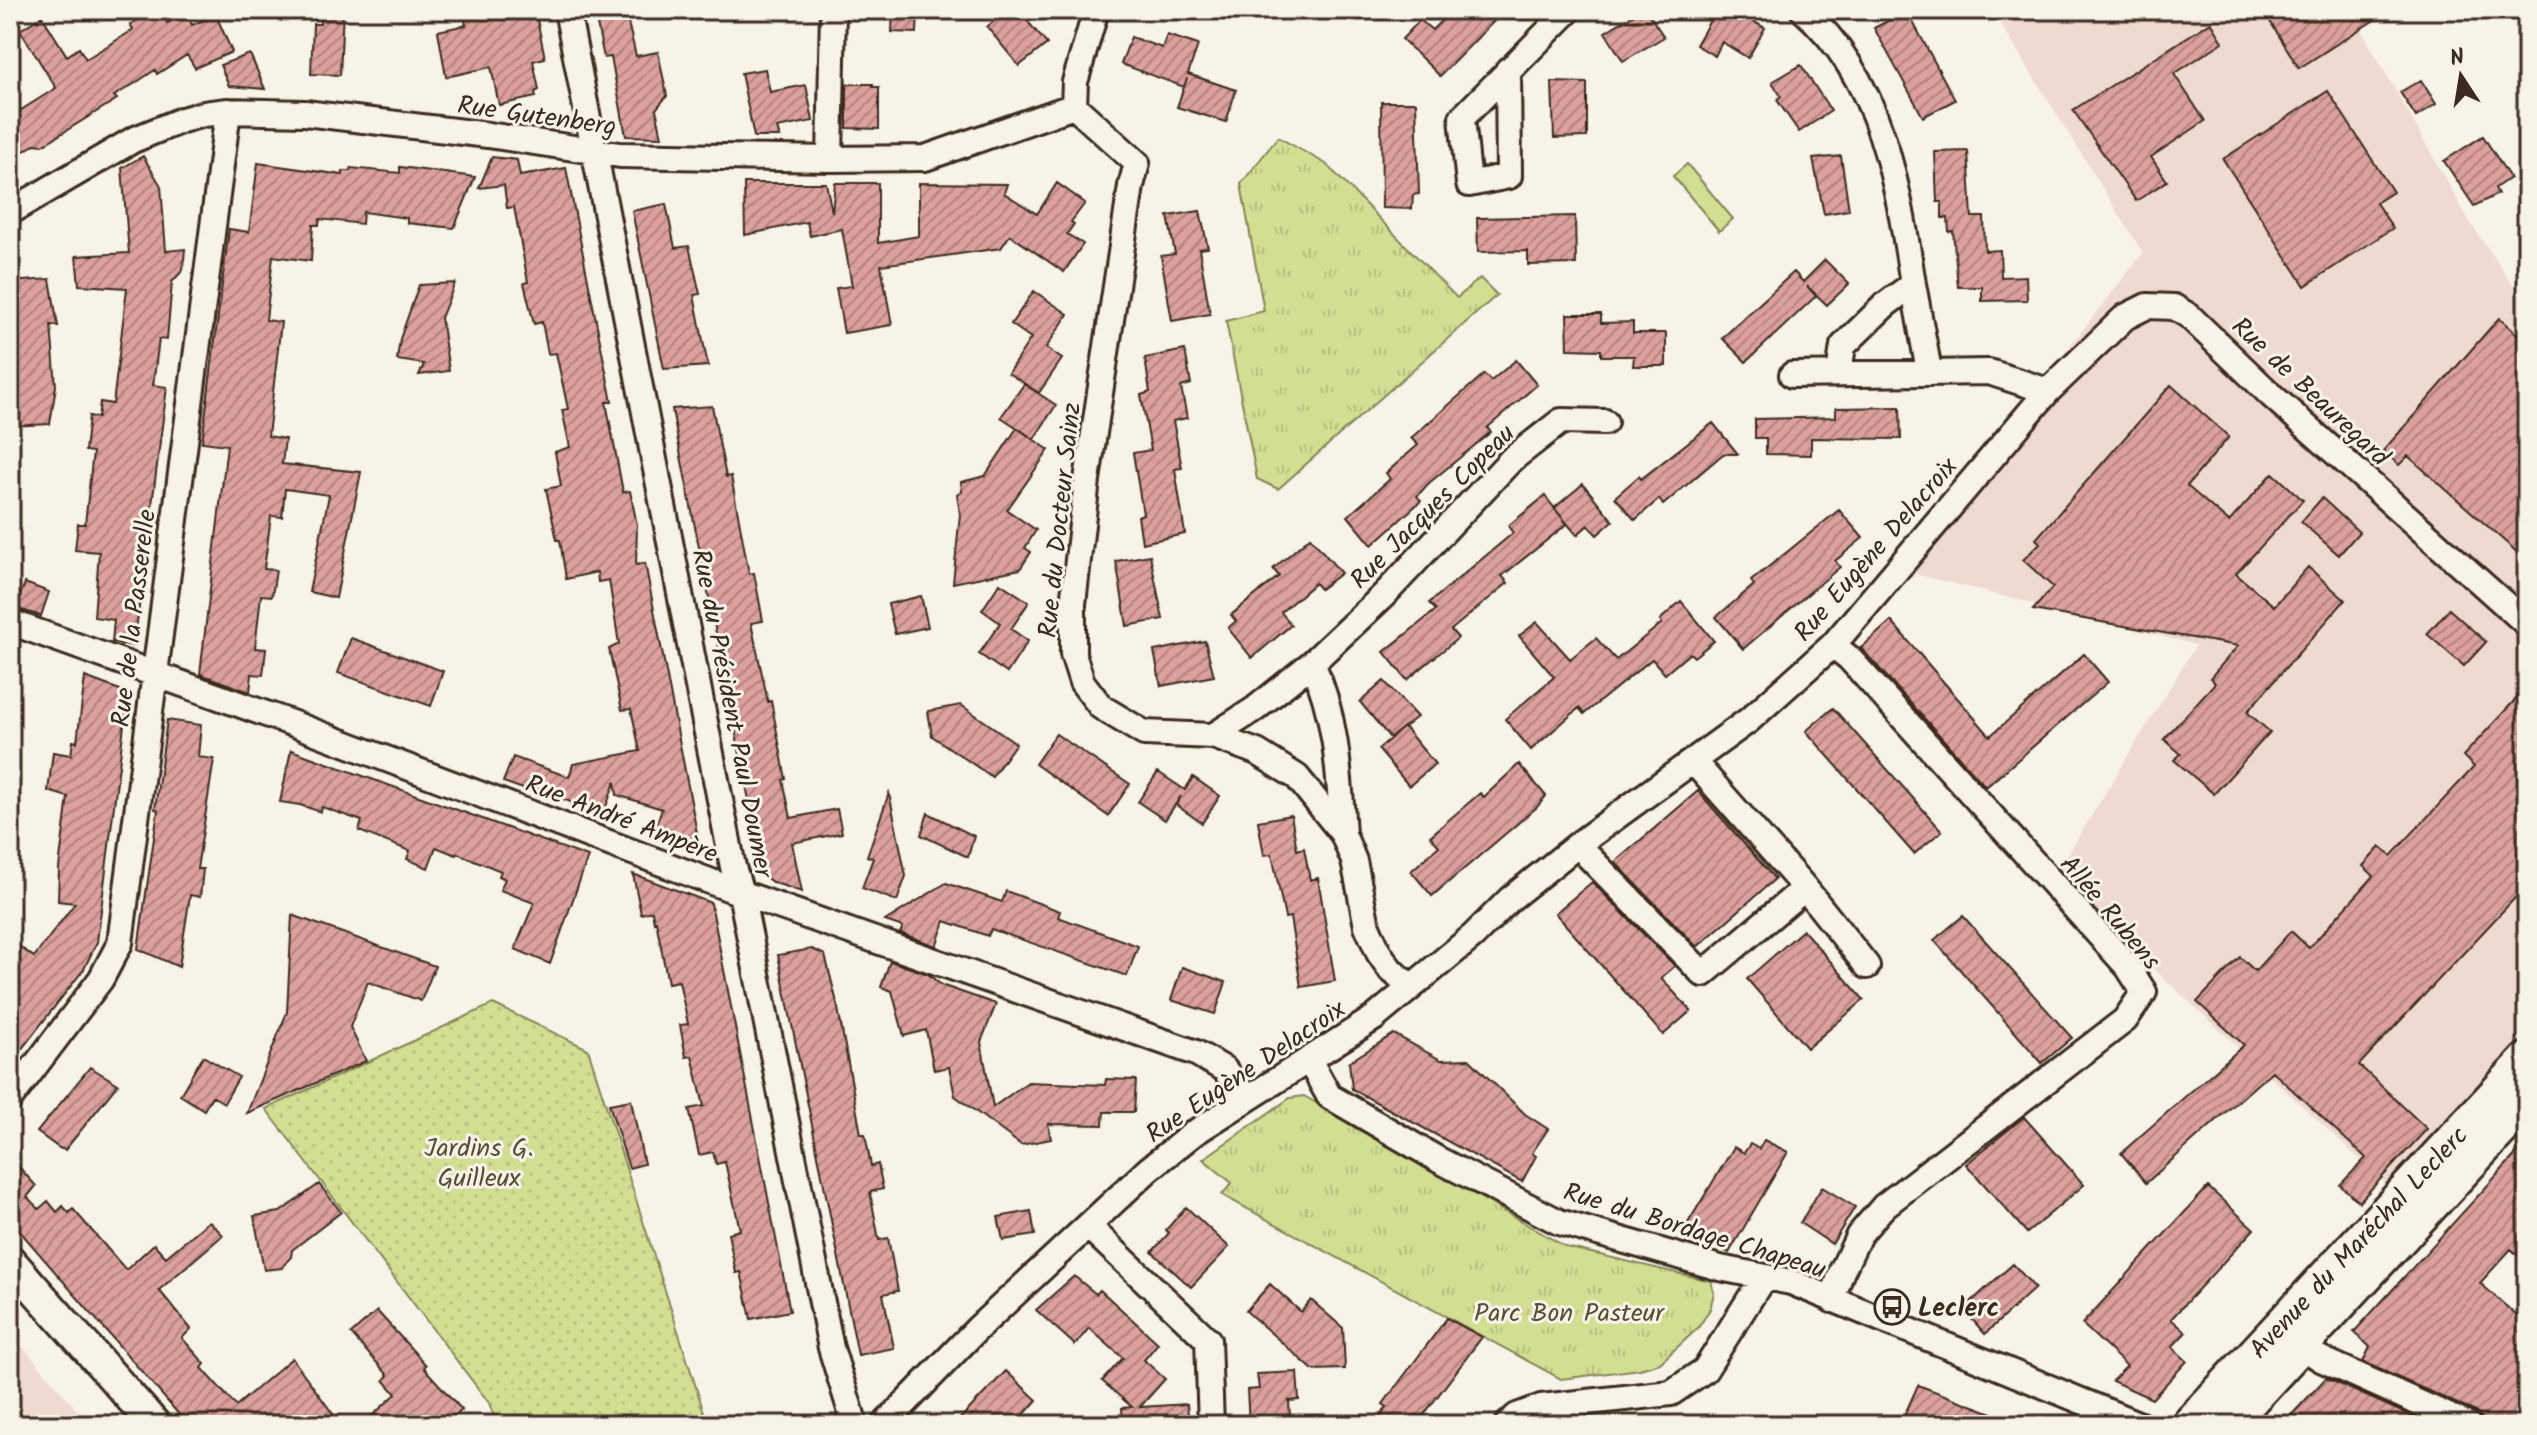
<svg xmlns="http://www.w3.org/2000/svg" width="2537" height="1435" viewBox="0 0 2537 1435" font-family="Kalam,sans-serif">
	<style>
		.built { fill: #efdad2 }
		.grass { fill: url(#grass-tufts); stroke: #868458; stroke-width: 2 }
		.garden { fill: url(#garden-dots); stroke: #868458; stroke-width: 2 }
		.pitch { fill: #d2df92; stroke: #868458; stroke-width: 2 }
		.building { fill: url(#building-hatch); stroke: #3b2a1e; stroke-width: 2 }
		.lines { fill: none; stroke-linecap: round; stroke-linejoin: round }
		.minor-casing { stroke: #3b2a1e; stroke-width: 30 }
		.tertiary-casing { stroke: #3b2a1e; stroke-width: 36 }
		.secondary-casing { stroke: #3b2a1e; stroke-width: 40 }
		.minor { stroke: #f7f3e8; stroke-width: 24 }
		.tertiary { stroke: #f7f3e8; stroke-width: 30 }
		.secondary { stroke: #f7f3e8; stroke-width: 34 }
		.labels { text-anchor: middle; stroke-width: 6; stroke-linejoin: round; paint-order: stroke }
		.street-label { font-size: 26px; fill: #3b2a1e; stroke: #f7f3e8 }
		.park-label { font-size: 26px; fill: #594e35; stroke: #f7f3e8 }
		.poi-label { font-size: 26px; font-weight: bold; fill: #3b2a1e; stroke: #f7f3e8; text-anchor: start }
	</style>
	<defs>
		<pattern id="grass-tufts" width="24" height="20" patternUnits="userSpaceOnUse" patternTransform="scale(2)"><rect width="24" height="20" fill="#d2df92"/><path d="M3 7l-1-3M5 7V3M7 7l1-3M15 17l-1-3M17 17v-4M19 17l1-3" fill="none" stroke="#b5c07d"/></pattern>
		<pattern id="garden-dots" width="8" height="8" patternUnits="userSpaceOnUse" patternTransform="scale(2)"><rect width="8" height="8" fill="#d2df92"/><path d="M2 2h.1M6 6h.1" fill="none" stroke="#b5c07d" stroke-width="1.8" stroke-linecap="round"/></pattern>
		<pattern id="building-hatch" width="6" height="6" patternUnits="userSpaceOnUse" patternTransform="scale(2)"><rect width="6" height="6" fill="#dba09f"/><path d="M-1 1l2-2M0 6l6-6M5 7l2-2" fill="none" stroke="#b38381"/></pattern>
	</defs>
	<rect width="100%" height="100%" fill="#f7f3e8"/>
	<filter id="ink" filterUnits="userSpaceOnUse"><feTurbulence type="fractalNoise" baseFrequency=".0125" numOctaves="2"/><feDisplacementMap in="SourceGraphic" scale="16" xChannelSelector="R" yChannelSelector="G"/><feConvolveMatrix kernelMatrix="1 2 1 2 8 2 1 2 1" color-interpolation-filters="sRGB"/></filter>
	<g filter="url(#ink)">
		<path class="built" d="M1992,10H2350L2471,224L2527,306V1110L2430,1224L2054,877L2196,645L1895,569L2143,253Z
			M10,1332L90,1425H10Z"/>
		<path class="grass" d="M1278,137L1326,164L1457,298L1480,278L1497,295L1278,489L1257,479L1226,321L1264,311L1241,184Z
			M1304,1096L1566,1247L1711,1281L1714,1293L1710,1309L1698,1328L1660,1363L1640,1369L1561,1379L1222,1195L1232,1183L1203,1159L1290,1098Z"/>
		<path class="garden" d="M493,1004L588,1049L708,1425H497L489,1403L266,1109Z"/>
		<path class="pitch" d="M1687,164L1733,219L1719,231L1673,176Z"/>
		<path class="building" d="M154,10H159L167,23L188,14L192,25L216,15L232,52L195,68L187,55L157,74L155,70L134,84L114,96L117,99L43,145L35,144L10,160V117L56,88L20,30L42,16L67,56L79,48L86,59L133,30L130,25Z
			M321,10H343L340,75L311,74L313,24H320Z
			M463,10H535L545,58L533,61L539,90L535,92L536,97L499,105L491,67L446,77L438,31L466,25Z
			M594,10H625L636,56L658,52L667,96L656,109L662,137L626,136L611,57L604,58Z
			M893,10H918L917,33L892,32Z
			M1007,10H1018L1047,44L1019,66L987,27Z
			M1452,10H1505L1440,76L1402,39L1420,20L1432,30Z
			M1641,10H1646L1664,37L1623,61L1605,32Z
			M1716,10H1738L1736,12L1765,28L1748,58L1722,42L1715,56L1696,45Z
			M2263,10H2390L2299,68Z
			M1907,11L1955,100L1923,117L1874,28Z
			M2211,22L2223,42L2174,74L2205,121L2151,157L2167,181L2136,201L2073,110Z
			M1167,35L1198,45L1188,74L1236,90L1226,122L1177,107L1187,78L1184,87L1121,64L1131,37L1162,48Z
			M250,54L265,89L229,86L220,65Z
			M1801,65L1831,111L1799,132L1777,100L1781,96L1772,82Z
			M765,69L770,92L806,85L813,121L777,128L780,137H754L741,73Z
			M2421,80L2436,104L2416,117L2400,92Z
			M1552,82L1587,83V137L1554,138Z
			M847,84H873V87H879V129L847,128Z
			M2328,91L2393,192L2376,203L2393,228L2305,286L2223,159Z
			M1381,102H1416L1419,194L1413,195L1412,209L1382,208Z
			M2483,136L2510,178L2495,188L2498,194L2474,206L2444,161Z
			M1968,151L1972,217H1984L1985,251L2000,250L2001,277L2026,276L2027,300L1982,301V287H1958L1953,231L1949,232L1948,218H1942V202H1937L1935,152Z
			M143,156L161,186L166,251L185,249L183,270L172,282L167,340L159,339L153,385L167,387L134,646L112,642L114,620L94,617L99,552L75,550L78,524H85L93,452L85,451L89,416L98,418L100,402L113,404L127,288L79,285L76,256L129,253L122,168Z
			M1841,156L1849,210L1824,214L1813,159Z
			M492,157L517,160L520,176L566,168L612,402H606L623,492L630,491L637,525L636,565L645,563L698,838L686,848L652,835L662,809L617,795L615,782L603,815L528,785L526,790L503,782L513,757L569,777L573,764L640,751L631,709L622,710L609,649L619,644L609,580L598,582L597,572L566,579L560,540H557L546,489L561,486L555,452L570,447L562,410L568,409L556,353L548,354L542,322L534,324L524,283L528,282L514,207L507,208L504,185L479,188Z
			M258,163L343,175V171H350L351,168L400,173V167L475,177L454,228L407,223V218L363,212L362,224L320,219L319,225H313L311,261L273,256L266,320L281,322L268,436L285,439L282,464L361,472L336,598L309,592L329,495L285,489L282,517L271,516L264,569L276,570L272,596L261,595L255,648L266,649L263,675L252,674L250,692L200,674L227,445L202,442L229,229L249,232Z
			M744,183H826L832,212L835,183H878V243L919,236V183L1007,184L1004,193L1037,214L1057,183L1085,203L1071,222L1074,224L1067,234L1083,244L1064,272L1010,235L1001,248L881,265L892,325L844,333L836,288L852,286L842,229L810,236L807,222L745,235Z
			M666,204L675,248L689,246L700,294L694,295L708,366L664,369L632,211Z
			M1200,211L1208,248L1199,249L1210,314L1172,321L1161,256L1175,254L1168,216Z
			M1575,216L1576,264L1528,265V251L1478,252L1477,218Z
			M1825,260L1849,284L1827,305L1807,286L1816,296L1746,362L1722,338L1794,272L1803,282Z
			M50,279L58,326L51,325L56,386L50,424L10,426V282Z
			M455,283L441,318L449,371L419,375L424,364L397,360L400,339L419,285Z
			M1034,291L1068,314L1046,348L1062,359L1039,393L1008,373L1031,338L1011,324Z
			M1567,314H1601V323L1633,322V333H1666V366H1633L1634,356H1601V350L1568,349Z
			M2499,318L2527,343V561L2408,456L2399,465L2383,451Z
			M1185,350L1191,384L1181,387L1187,418L1173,421L1182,468L1175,469L1185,534L1142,543L1138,516L1143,514L1133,453L1151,450L1141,395L1150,392L1145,358Z
			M1516,360L1537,385L1487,428L1491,432L1429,483L1417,496L1421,501L1372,545L1348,516L1390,479L1386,473L1418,445L1411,438L1484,374L1491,381Z
			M1024,384L1056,405L1034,439L1001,417Z
			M2171,385L2229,437L2187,486L2229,522L2273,473L2303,500L2236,574L2274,606L2308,567L2345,600L2247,712L2270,732L2214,794L2174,760L2181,754L2164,739L2215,683L2210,678L2238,646L2033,610L2053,587L2023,560L2040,543L2036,539Z
			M712,406L726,477L731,476L749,574L754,573L763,621L751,623L768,702L771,701L786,779L783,780L791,818L837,809L842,833L792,843L802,892L772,882L764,876L677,436L672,409Z
			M1900,407L1901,439L1811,438V455L1766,454V438H1755V419L1836,417V408Z
			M1713,423L1738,454H1723L1663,505L1659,499L1635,520L1615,497L1639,476L1641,479Z
			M1017,428L1049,450L1007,510L1036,530L1025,548L1031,552L1020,569L953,583L960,514L957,494L962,492L961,482L985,476Z
			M1583,484L1613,521L1597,535L1588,525L1577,535L1554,508Z
			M1545,496L1567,524L1502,576L1508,583L1451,630L1458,638L1407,680L1384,652L1436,610L1429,603L1513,533L1508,526Z
			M2322,498L2359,532L2339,555L2301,522Z
			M1839,510L1863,538L1835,561L1840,567L1743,649L1716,617L1754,585L1751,581Z
			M1310,537L1341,573L1320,589L1315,583L1281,612L1291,625L1252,658L1228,628L1236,621L1231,615L1279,576L1273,569Z
			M1150,555L1163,619L1127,626L1116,561Z
			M25,583L49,592L41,616L15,608Z
			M1000,583L1029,602L1011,629L1028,641L1007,673L979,654L1000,623L982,610Z
			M921,596L928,627L895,634L888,604Z
			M1681,601L1714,641L1694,657L1690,653L1665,674L1652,659L1584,714L1579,708L1531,750L1505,719L1554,677L1519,636L1537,622L1570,659L1596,638L1616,660L1662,623L1660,620Z
			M2449,609L2486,642L2464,666L2427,634Z
			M1891,621L1990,736L2084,654L2108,682L1986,787L1861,648Z
			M351,638L443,671L431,706L338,673Z
			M1205,641L1214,676L1161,686L1154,651Z
			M85,677L128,693L97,942L84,969L10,1064V940L34,957L75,903L58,901L59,868L68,797L48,791L53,752L71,755L73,741L77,742Z
			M1384,681L1417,717L1390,738L1360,702Z
			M2527,687V885L2359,1065L2427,1129L2359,1202L2340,1185L2366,1158L2272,1071L2146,1183L2121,1153L2244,1045L2197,1002L2240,957L2255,971L2291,931L2309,948L2374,876L2363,866L2380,847L2391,856L2474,767L2463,756Z
			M961,705L1016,743L992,777L932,736L928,711Z
			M1833,708L1942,831L1914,854L1806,731Z
			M167,720L201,725L198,757L214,759L197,869H203L200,897L190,895L179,967L138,949L158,810L155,809Z
			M1404,727L1435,764L1409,786L1378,749Z
			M1056,734L1130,784L1108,816L1035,764Z
			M291,750L588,857L550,964L515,949L534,903L500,890L505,879L499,876L501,871L457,853L456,855L436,847L428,868L407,859L410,851L359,831L362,821L322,807L321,812L300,805L280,802Z
			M1519,764L1546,796L1537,807L1432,896L1411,871L1439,846L1430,836L1480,793L1484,797Z
			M1158,772L1185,790L1193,777L1220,796L1202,823L1176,805L1181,796L1165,820L1138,802Z
			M1698,791L1775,879L1697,947L1615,862Z
			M889,793L906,876L897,901L862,888L873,858L867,856Z
			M928,813L974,836L968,857L921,835Z
			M1291,815L1297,850L1304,848L1310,880L1318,878L1335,981L1301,987L1290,917L1285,918L1272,854L1264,855L1258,821Z
			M633,874L711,903L790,1311L751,1319L741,1272L736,1273L728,1233L740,1230L725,1162L716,1164L713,1152L699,1155L689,1109L704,1106L692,1056L686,1057L680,1025L688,1024L679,981L668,983L656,921L654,922L652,911L641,914Z
			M1592,882L1675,966L1661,978L1691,1011L1663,1035L1555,913Z
			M946,883L1002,902L1006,891L1060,911L1058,917L1138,946L1127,976L991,929L988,936L945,921L936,946L900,933L903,927L885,921Z
			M292,915L435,966L421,1001L368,982L350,1027L366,1061L247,1113L287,1012Z
			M1963,916L2072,1038L2042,1063L1934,940Z
			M1803,930L1864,1000L1807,1048L1747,979Z
			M812,949L825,955L837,1003L861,1134H865L871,1166L878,1164L883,1189L870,1192L879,1240L888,1238L898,1291L883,1294L894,1348L858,1355L778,955Z
			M890,961L928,974L941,985L996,1004L981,1042L993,1107L1028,1082L1105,1085L1106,1079L1136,1080L1134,1112H1104L1103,1125L1048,1124L1051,1139L1021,1145L955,1096L949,1067L934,1070L926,1030L904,1036L892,991L881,987Z
			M1182,967L1226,982L1215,1014L1171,1000Z
			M1394,1034L1441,1060L1469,1059L1525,1114L1548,1129L1532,1153L1536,1156L1522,1182L1352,1089L1349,1062Z
			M203,1056L239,1077L224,1103L212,1096L204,1110L180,1095Z
			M90,1067L118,1084L65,1150L59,1148L37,1132Z
			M631,1100L644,1164L629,1168L609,1104Z
			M2024,1117L2084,1185L2027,1233L1966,1164Z
			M1764,1140L1788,1152L1729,1253L1685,1228L1734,1147L1744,1153L1750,1144L1759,1149Z
			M2527,1142V1264L2511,1249L2480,1283L2527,1325V1425H2483L2481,1417L2474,1411L2363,1362L2370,1347L2354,1332Z
			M10,1157L36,1186L27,1197L39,1209L48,1201L57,1212L63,1206L69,1213L73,1209L126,1270L154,1244L166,1257L209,1221L223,1235L159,1290L191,1329L182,1338L205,1364L202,1368L236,1406L292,1358L341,1425H188L10,1220Z
			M319,1184L341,1212L292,1250L291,1257L282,1268L264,1270L254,1216L280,1212Z
			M1822,1187L1855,1207L1832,1244L1800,1223Z
			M2208,1187L2254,1229L2171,1319L2186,1332L2172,1347L2187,1361L2152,1399L2112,1381L2127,1366L2082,1324Z
			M1186,1207L1229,1247L1191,1287L1152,1252L1169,1233L1166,1230Z
			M1031,1211L1035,1235L1003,1240L998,1217Z
			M2013,1264L2035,1288L1985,1334L1963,1309Z
			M1074,1276L1096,1294L1100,1290L1158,1343L1144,1360L1165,1379L1140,1407L1187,1404L1189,1425H1123L1122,1408L1132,1407L1102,1381L1123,1358L1089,1328L1075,1345L1036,1310Z
			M1270,1284L1301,1312L1311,1300L1343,1328L1345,1369L1313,1370L1246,1311Z
			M377,1311L426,1365L424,1368L462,1410L444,1425H362L396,1394L384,1380L388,1375L351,1334Z
			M1447,1318L1482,1337L1416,1425H1374L1387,1407L1383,1404Z
			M1006,1371L1037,1400L1015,1425H954Z
			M1297,1372L1299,1400L1289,1401L1290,1418H1286V1425H1249L1247,1390L1259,1389L1257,1374Z
			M2326,1378L2431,1425H2282Z
			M1918,1385L2019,1423L2018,1425H1900Z"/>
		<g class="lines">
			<defs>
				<path id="minor" d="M567,10L733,867L741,893L831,1348L855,1425
					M1096,10L1075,82L1074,106L1137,163L1131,186L1087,480L1073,604V654L1082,682L1101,707L1144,733L1213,736L1257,752L1297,777L1343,834L1354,861L1367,926L1379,953L1390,969L1411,987
					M1803,10C1882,79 1898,186 1913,284
					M1508,70L1509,176L1469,184L1462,118L1569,10
					M830,159L833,10
					M10,212L133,140L182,120L204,114L228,111L305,113L488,135L620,155L830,159L925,158L1074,106
					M1839,373L1843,346L1885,305L1913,284L1929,371
					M1792,375L1989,372L2048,391
					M10,622L294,724L741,893L1196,1053L1224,1069L1247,1098
					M1312,663C1337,717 1339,775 1343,834
					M1213,736L1255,709L1312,663L1384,595L1511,460L1561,421L1605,422
					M1693,761L1805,888L1867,966
					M1580,843L1589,857L1703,974L1805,888
					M1309,1060L1329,1096L1439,1160L1559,1222L1720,1268L1791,1282L2140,1425
					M10,1099L101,979L120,943L228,111
					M1088,1226L1208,1340L1211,1425
					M1832,1300L1841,1273L1859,1235L1884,1206L2125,1020L2144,992L2128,967L1849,658L1833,645
					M2288,1338L2321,1359L2468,1425
					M884,1425L977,1329L1149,1169L1194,1133L1374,1018L1473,936L1510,899L1580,843L1749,720L1833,645L2048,391L2125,317L2147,306L2174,307L2189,316L2271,395L2527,624
					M1507,1425L1517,1416L1541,1407L1671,1393L1705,1370L1763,1278"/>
				<path id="tertiary" d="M10,1261L155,1425"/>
				<path id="secondary" d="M2189,1425L2527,1060
					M2227,1425L2527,1101"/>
			</defs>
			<use href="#minor" class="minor-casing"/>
			<use href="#tertiary" class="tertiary-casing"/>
			<use href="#secondary" class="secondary-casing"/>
			<use href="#minor" class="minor"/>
			<use href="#tertiary" class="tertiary"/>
			<use href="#secondary" class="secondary"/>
		</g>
	</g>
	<defs>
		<symbol id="bus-ring" viewBox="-11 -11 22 22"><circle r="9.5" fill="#f7f3e8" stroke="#3b2a1e" stroke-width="1.5"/><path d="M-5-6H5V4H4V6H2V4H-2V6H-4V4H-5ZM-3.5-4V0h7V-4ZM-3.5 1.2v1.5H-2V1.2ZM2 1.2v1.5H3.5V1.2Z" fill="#3b2a1e"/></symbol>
	</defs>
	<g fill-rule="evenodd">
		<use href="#bus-ring" x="1872" y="1287" width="40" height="40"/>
	</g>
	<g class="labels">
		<g class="street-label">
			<text transform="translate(537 115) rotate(8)" y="9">Rue Gutenberg</text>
			<text transform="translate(2311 391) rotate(43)" y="9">Rue de Beauregard</text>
			<text transform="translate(1432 506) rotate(-45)" y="9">Rue Jacques Copeau</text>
			<text transform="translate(1059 520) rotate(-84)" y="9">Rue du Docteur Sainz</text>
			<text transform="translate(1875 549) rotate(-49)" y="9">Rue Eugène Delacroix</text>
			<text transform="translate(133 618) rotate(-83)" y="9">Rue de la Passerelle</text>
			<text transform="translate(733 713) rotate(79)" y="9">Rue du Président Paul Doumer</text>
			<text transform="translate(622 818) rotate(21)" y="9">Rue André Ampère</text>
			<text transform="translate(2111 912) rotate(50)" y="9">Allée Rubens</text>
			<text transform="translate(1245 1071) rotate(-34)" y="9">Rue Eugène Delacroix</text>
			<text transform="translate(1695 1230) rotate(17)" y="9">Rue du Bordage Chapeau</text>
			<text transform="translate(2358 1242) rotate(-47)" y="9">Avenue du Maréchal Leclerc</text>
		</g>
		<g class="park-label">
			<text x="479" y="1156">Jardins G.<tspan x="479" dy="30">Guilleux</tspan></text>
			<text x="1569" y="1321">Parc Bon Pasteur</text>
		</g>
		<g class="poi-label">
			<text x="1918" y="1316">Leclerc</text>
		</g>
	</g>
	<rect width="2537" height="1435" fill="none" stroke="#f7f3e8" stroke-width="40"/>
	<rect x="20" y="20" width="2497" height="1395" fill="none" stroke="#3b2a1e" stroke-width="3" filter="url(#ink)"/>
	<g transform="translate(2461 76) rotate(348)" stroke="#f7f3e8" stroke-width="6" paint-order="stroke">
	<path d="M0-6L14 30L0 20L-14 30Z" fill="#3b2a1e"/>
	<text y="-12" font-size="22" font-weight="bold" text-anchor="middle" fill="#3b2a1e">N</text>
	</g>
</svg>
